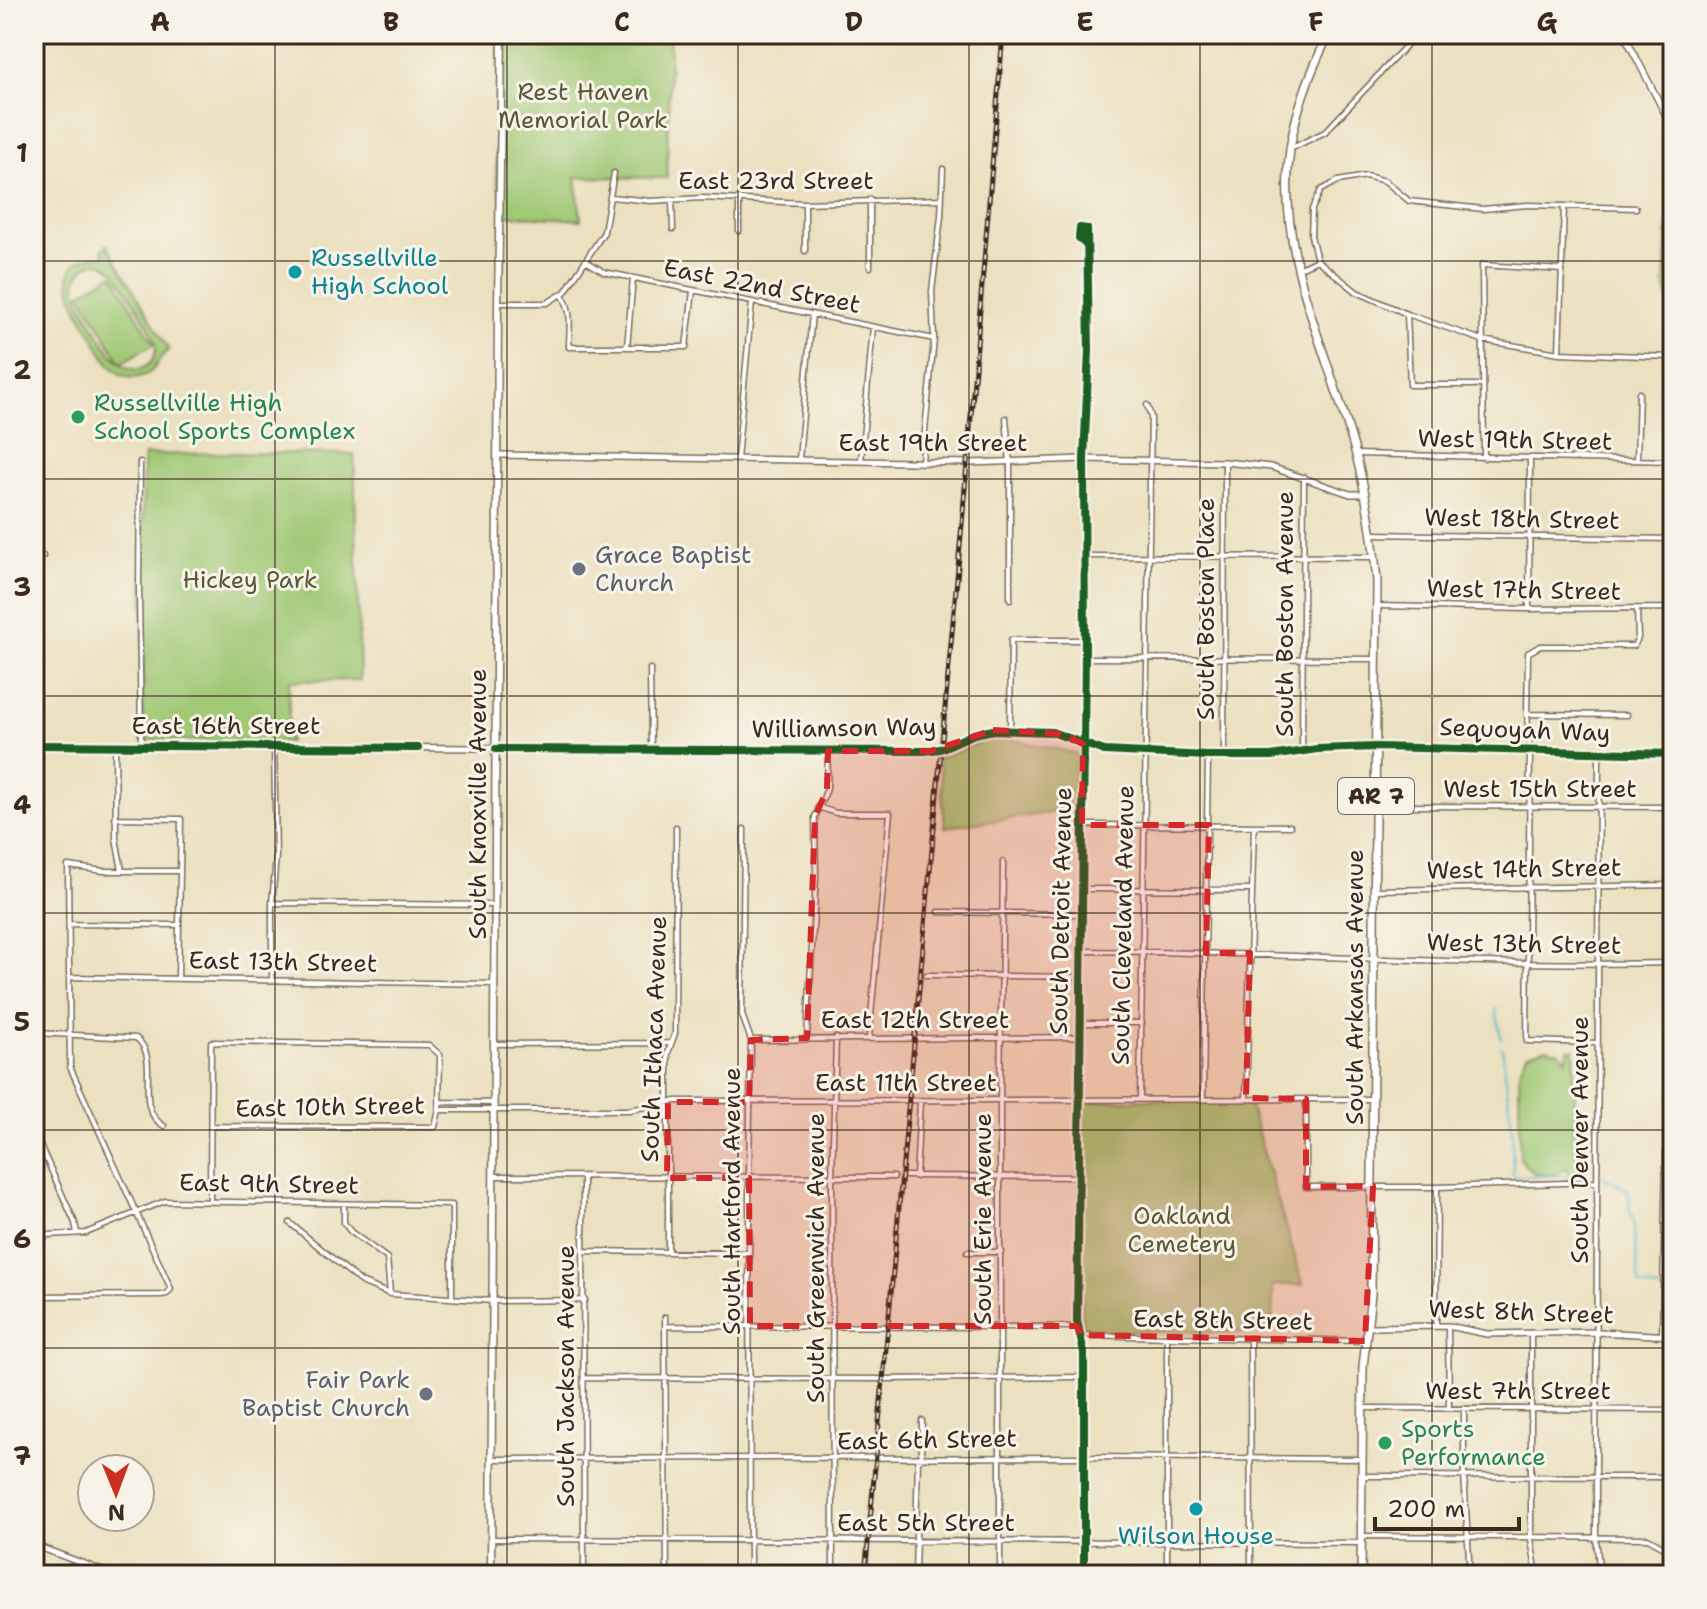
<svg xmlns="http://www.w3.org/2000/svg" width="1707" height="1609" viewBox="0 0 1707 1609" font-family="'Shantell Sans',sans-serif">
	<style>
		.green { fill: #a0c874; stroke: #6e7949; stroke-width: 2; fill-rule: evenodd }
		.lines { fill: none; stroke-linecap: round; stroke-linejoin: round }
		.stream { stroke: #53bad1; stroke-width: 2 }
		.minor-casing { stroke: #796a56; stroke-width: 7 }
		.tertiary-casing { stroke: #796a56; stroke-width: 8 }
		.secondary-casing { stroke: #796a56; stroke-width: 9 }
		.trunk-casing { stroke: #796a56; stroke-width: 10 }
		.minor { stroke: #fff; stroke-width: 4 }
		.tertiary { stroke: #fff; stroke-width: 5 }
		.secondary { stroke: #fff; stroke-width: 6 }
		.trunk { stroke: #fff; stroke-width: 7 }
		.rail-casing { stroke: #3b2a1e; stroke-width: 5 }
		.rail { stroke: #f7f3e8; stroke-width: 2; stroke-dasharray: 6; stroke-linecap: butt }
		.cycleway-casing { stroke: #f7f3e8; stroke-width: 13 }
		.cycleway { stroke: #1b5e20; stroke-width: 8 }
		.marked { fill: #d62828; fill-opacity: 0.2; stroke: #d62828; stroke-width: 6; stroke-dasharray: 16 10; stroke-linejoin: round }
		.grid { fill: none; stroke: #3b2a1e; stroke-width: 2; stroke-opacity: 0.55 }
		.culture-dot { fill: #0f9aa8; stroke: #f7f3e8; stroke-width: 3 }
		.leisure-dot { fill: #2e9e5b; stroke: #f7f3e8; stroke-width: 3 }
		.worship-dot { fill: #6b7280; stroke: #f7f3e8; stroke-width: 3 }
		.labels { text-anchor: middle; stroke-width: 6; stroke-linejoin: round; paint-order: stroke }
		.shield { fill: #f7f3e8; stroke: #73665b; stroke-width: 2 }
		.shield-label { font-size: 22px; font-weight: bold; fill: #3b2a1e }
		.park-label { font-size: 24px; fill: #595938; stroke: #f7f3e8 }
		.street-label { font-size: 24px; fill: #3b2a1e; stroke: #f7f3e8 }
		.culture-label { font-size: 24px; fill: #0d838f; stroke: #f7f3e8; text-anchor: start }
		.leisure-label { font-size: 24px; fill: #27864d; stroke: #f7f3e8; text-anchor: start }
		.worship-label { font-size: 24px; fill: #5b616d; stroke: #f7f3e8; text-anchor: start }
		.neatline { fill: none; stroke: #3b2a1e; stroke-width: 3 }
		.grid-label { font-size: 26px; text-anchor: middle; font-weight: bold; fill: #3b2a1e }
	</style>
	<rect width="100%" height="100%" fill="#f7f3e8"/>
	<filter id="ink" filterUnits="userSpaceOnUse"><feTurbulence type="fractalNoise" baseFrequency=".0125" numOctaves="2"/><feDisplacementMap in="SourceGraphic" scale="16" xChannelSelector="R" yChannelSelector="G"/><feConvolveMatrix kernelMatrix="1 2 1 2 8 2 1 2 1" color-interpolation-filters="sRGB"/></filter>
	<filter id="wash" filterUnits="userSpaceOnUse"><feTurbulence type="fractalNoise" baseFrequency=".006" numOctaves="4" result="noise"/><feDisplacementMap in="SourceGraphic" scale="32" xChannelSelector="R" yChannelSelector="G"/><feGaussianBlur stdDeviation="1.8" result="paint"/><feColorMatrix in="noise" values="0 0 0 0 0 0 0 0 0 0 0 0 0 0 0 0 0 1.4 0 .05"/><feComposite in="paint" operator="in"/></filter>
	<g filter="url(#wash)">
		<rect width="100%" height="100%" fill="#ebe0bf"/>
		<path class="green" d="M499,34H670L667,178L576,177L581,220L505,215L496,176Z
			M1673,193V324L1665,284L1669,202Z
			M107,245L169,350C157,357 157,375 138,377C130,379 121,376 115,370C105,361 98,345 91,333C75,306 45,254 105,256L102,249ZM96,262L106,265L115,272C126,290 150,323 155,342C157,349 155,359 149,364C119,390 90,316 78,297C73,280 79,267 96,262Z
			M113,274L154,344L121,363L80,293Z
			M215,453L354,454L360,680L289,681V742L143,740V464L145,455Z
			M996,736L1079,754L1078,817L1058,812L945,827L939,758Z
			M1546,1048L1560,1052L1567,1059L1568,1049H1574L1576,1176H1569L1568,1167C1550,1180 1531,1178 1520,1158L1519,1072L1527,1054Z
			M1153,1099L1249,1103L1303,1285H1273L1272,1333L1088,1331L1082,1327L1081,1102Z"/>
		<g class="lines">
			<path class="stream" d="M1496,1008L1501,1039
				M1502,1047L1512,1127L1513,1176H1589
				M1601,1176L1628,1190L1630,1212L1633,1217L1639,1285L1660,1290
				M1668,1291L1673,1292"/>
		</g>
	</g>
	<g filter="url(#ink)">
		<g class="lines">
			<defs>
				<path id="minor" d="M1290,149L1325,132L1417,34
					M611,197L651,201L702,198L805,203L942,199
					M672,199L673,229
					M739,199V231
					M805,203V251
					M1317,260L1311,236L1312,209L1321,190L1338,181L1366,176L1385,181L1409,201L1483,209L1527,205L1636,208
					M586,261L604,272L934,339
					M870,267V199
					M1298,269L1317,260L1357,292L1407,314L1482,340L1559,353L1672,357
					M562,295C573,310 569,329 569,347H686L693,291
					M498,303H547L565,292L604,232L614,173
					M1407,314L1410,385H1482
					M627,347L633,278
					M1559,353L1564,206
					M1006,418L1010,463V599
					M1356,454L1673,461
					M1484,458L1482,265L1562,270
					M737,459L752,302
					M799,459L812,314
					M1084,459L1089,351L1087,229L1080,228L1079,238L1087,246
					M1637,460L1639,393
					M861,461L873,327
					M922,461L934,339L932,291L941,216L943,169
					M140,462L139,590L141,745
					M1372,534L1672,539
					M1085,556L1375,557
					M34,558L43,556
					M1378,606L1529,609L1670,608
					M1529,609L1530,458
					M1085,658L1375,659
					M650,669L651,749
					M1527,714L1627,715
					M1010,730L1011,640H1085
					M115,746L116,838L122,871
					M1302,751L1304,477
					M1599,752L1596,1475V1538L1600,1575
					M1224,756L1225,462
					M1407,806L1673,807
					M818,807L836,813H890L869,1037
					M115,818L181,819L178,978
					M1082,825L1290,826
					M744,829L742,1015L751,1040L749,1178L750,1575
					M1082,889L1252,890
					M1375,890L1673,885
					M272,903L495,905
					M939,912L1082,914
					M69,924L179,925
					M1081,951C1278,952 1476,967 1673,963
					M926,975L1081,977
					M70,977L495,984
					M272,979V903L276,856L274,746
					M1080,1023H1142
					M34,1033L136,1038C163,1059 131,1107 164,1126
					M807,1038L816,876L815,817L827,789L828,751
					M751,1040L1080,1037
					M1598,1043L1527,1041L1530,750L1527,714L1528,653L1540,646H1634L1638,638L1637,609
					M494,1044L671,1043
					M1203,1098L1208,757
					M1246,1098L1254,826
					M1140,1099L1151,417L1147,405
					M1306,1099V1187H1437L1597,1182
					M440,1102L494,1103
					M439,1110H629L676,1101L1372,1099
					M34,1139L39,1143L75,1223L77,1233
					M494,1176L894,1177
					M905,1176L1078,1177
					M916,1177L920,1101
					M583,1178L584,1575
					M210,1201L211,1042L429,1045L440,1055L439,1110L435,1127L211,1126
					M344,1204V1223L351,1232L387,1258L390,1294
					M290,1223L361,1282L390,1294L494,1301L585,1300
					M584,1251L749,1253
					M668,1251V1053L675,1033L676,827
					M967,1252H1001
					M39,1296L161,1295L167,1294L171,1289L70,1067L68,866L104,871H180
					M34,1313C45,1287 27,1258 47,1235L86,1233L165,1201L452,1205V1296
					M665,1317L667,1575
					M665,1326L1078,1327
					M1436,1326L1437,1187
					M1448,1326L1449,1408
					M1531,1333V1539L1537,1575
					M1080,1335L1365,1341
					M1662,1335L1669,1029L1671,461
					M1250,1338L1251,1575
					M585,1378L880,1379
					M886,1379L1083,1377
					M1362,1408L1673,1410
					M1464,1408V1474L1470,1575
					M492,1459L1084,1457L1361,1459
					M921,1459L922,1421
					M1363,1476L1673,1477
					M1361,1536L1648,1538L1673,1552
					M491,1539L1361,1543
					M833,1575L832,1177L836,1038
					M915,1575L918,1459
					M1000,1575V1101L1003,862
					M1167,1575V1337"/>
				<path id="tertiary" d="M1624,34L1673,129
					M497,455L970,463L1084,459L1225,462L1271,467L1350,494H1365
					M34,745L924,751L940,749L974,734L993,730L1052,732L1104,751L1208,756H1271L1317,749L1377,747L1673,754
					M1367,1327L1448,1326L1487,1334L1598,1332L1673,1336
					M34,1545L113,1575
					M1084,1575V1353L1077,1321L1085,658L1084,459"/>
				<path id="secondary" d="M491,1575L498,303L502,34"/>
				<path id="trunk" d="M1329,34C1311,70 1296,108 1290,149C1275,255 1330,355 1356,455C1367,496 1373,538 1377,581L1371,1294L1363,1367L1361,1575"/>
			</defs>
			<use href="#minor" class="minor-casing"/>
			<use href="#tertiary" class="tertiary-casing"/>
			<use href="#secondary" class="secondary-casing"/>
			<use href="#trunk" class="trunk-casing"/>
			<use href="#minor" class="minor"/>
			<use href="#tertiary" class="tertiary"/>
			<use href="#secondary" class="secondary"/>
			<use href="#trunk" class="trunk"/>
			<defs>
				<path id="rail" d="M865,1575L962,524L1003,34"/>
			</defs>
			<use href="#rail" class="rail-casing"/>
			<use href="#rail" class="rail"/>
			<defs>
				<path id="cycleway" d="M34,745L418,748
					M496,749L924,751L940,749L974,734L993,730L1052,732L1104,751L1208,756H1271L1317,749L1377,747L1673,754
					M1084,1575V1353L1077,1321L1085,658L1084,459L1089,351L1087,229L1080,228L1079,238L1087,246"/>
			</defs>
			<use href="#cycleway" class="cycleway-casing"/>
			<use href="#cycleway" class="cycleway"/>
		</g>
	</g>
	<path class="marked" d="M993,730L1062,734L1083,744L1082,825H1209L1206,953H1250L1246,1098L1306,1099V1187L1373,1186L1365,1341L1080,1335L1077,1326H750L749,1178H667L668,1102H749L751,1040L807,1038L815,817L827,789L828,751H931Z"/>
	<path class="grid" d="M275,34V1575M507,34V1575M738,34V1575M969,34V1575M1200,34V1575M1432,34V1575M34,261H1673M34,479H1673M34,696H1673M34,913H1673M34,1130H1673M34,1348H1673"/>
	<g class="culture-dot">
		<circle cx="295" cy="272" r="8"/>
		<circle cx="1196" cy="1509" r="8"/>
	</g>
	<g class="leisure-dot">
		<circle cx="78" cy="417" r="8"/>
		<circle cx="1385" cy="1443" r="8"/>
	</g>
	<g class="worship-dot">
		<circle cx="579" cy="569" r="8"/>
		<circle cx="426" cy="1394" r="8"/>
	</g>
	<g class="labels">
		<rect class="shield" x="1338" y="778" width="76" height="36" rx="6"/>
		<g class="shield-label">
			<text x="1376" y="804">AR 7</text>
		</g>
		<g class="park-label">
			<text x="583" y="100">Rest Haven<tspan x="583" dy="28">Memorial Park</tspan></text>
			<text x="250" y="588">Hickey Park</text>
			<text x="1182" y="1224">Oakland<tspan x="1182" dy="28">Cemetery</tspan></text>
		</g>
		<g class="street-label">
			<text x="776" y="189">East 23rd Street</text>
			<text transform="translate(762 286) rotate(11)" y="8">East 22nd Street</text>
			<text transform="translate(1515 440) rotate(1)" y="8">West 19th Street</text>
			<text x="933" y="451">East 19th Street</text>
			<text transform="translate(1522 519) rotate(1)" y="8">West 18th Street</text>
			<text transform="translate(1524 590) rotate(1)" y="8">West 17th Street</text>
			<text transform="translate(1206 609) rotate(-90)" y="8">South Boston Place</text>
			<text transform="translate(1285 614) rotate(-90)" y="8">South Boston Avenue</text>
			<text x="226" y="734">East 16th Street</text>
			<text transform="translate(844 728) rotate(-1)" y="8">Williamson Way</text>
			<text transform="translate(1525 730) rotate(2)" y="8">Sequoyah Way</text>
			<text x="1540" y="797">West 15th Street</text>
			<text transform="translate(478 804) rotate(-90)" y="8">South Knoxville Avenue</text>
			<text transform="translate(1524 869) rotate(-1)" y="8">West 14th Street</text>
			<text transform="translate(1061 911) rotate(-89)" y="8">South Detroit Avenue</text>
			<text transform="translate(1123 925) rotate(-89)" y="8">South Cleveland Avenue</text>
			<text transform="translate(1524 944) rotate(1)" y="8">West 13th Street</text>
			<text transform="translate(283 962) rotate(1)" y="8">East 13th Street</text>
			<text transform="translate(1355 987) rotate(-90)" y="8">South Arkansas Avenue</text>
			<text x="915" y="1028">East 12th Street</text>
			<text transform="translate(654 1039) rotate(-88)" y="8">South Ithaca Avenue</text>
			<text x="906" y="1091">East 11th Street</text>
			<text transform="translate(330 1107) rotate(-1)" y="8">East 10th Street</text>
			<text transform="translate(1580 1140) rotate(-90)" y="8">South Denver Avenue</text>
			<text transform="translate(269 1184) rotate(1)" y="8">East 9th Street</text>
			<text transform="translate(732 1201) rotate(-90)" y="8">South Hartford Avenue</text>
			<text transform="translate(983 1219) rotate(-90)" y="8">South Erie Avenue</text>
			<text transform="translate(816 1258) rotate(-90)" y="8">South Greenwich Avenue</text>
			<text transform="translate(1521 1312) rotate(2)" y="8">West 8th Street</text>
			<text transform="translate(1223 1320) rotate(1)" y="8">East 8th Street</text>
			<text transform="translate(566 1376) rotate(-90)" y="8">South Jackson Avenue</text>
			<text x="1518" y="1399">West 7th Street</text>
			<text transform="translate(927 1440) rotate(-1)" y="8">East 6th Street</text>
			<text x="926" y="1531">East 5th Street</text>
		</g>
		<g class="culture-label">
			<text x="311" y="266">Russellville<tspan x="311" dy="28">High School</tspan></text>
			<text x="1196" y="1544" text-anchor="middle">Wilson House</text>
		</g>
		<g class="leisure-label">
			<text x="94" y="411">Russellville High<tspan x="94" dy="28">School Sports Complex</tspan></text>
			<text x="1401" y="1437">Sports<tspan x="1401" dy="28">Performance</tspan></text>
		</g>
		<g class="worship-label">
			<text x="595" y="563">Grace Baptist<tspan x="595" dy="28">Church</tspan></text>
			<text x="410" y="1388" text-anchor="end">Fair Park<tspan x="410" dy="28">Baptist Church</tspan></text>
		</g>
	</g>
	<rect width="1707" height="1609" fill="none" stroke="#f7f3e8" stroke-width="88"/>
	<g transform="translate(116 1493) rotate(179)"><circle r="38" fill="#f7f3e8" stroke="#aca397" stroke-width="2"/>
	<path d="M0-6L14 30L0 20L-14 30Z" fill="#c8321e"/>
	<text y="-12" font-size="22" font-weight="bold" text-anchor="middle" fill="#3b2a1e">N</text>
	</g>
	<path d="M1375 1517v12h144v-12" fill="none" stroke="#3b2a1e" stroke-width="4"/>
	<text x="1387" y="1517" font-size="24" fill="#3b2a1e" stroke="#f7f3e8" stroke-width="6" paint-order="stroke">200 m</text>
	<rect x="44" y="44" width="1619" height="1521" class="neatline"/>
	<g class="grid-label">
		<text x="160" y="31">A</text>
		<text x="391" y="31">B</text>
		<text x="622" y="31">C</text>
		<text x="854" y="31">D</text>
		<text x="1085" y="31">E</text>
		<text x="1316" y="31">F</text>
		<text x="1547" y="31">G</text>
		<text x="22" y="162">1</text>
		<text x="22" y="379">2</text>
		<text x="22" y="596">3</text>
		<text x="22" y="814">4</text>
		<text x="22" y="1031">5</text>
		<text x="22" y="1248">6</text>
		<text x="22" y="1465">7</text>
	</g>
</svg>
